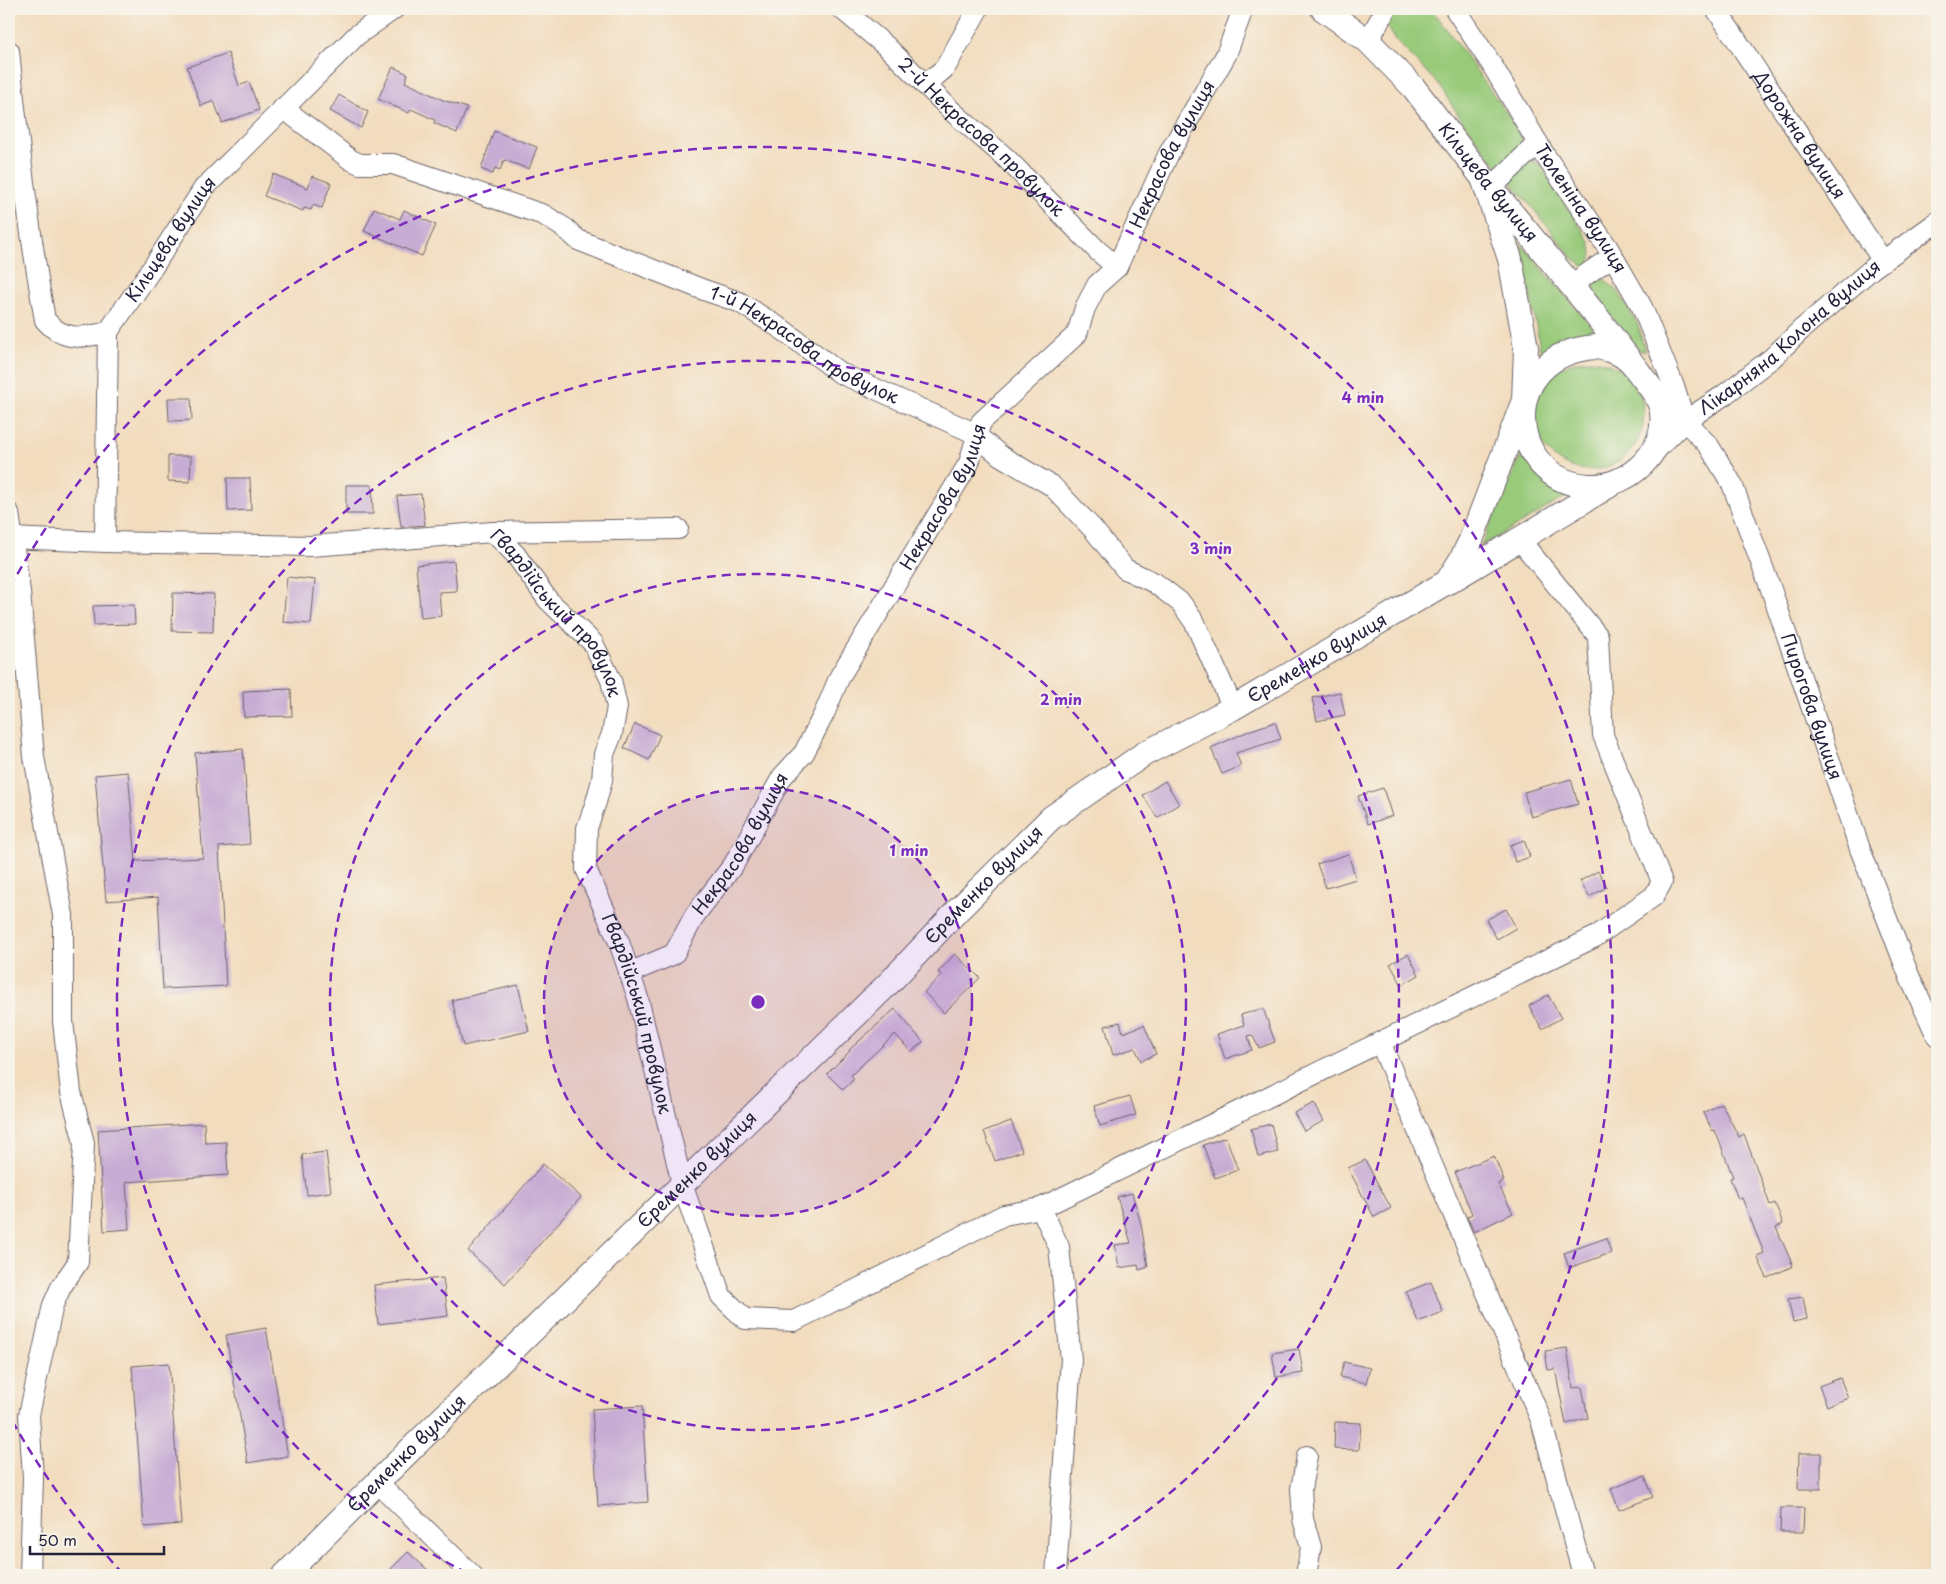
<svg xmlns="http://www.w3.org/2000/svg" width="1946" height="1584" viewBox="0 0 1946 1584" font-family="'Playpen Sans',sans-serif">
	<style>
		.green { fill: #98ca7a; stroke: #5d765a }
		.building { fill: #c7acd4 }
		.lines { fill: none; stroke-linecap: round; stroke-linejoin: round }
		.minor-casing { stroke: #6b6369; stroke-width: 22 }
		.tertiary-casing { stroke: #6b6369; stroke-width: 26 }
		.minor { stroke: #fff; stroke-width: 20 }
		.tertiary { stroke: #fff; stroke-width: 24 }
		.ring { fill: none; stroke: #7b2cbf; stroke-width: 2.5; stroke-dasharray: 9 6 }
		.labels { text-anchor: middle; stroke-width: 4; stroke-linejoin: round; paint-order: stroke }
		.street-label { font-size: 18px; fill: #22223b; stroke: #f7f3e8 }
		.centre { fill: #7b2cbf; stroke: #f7f3e8; stroke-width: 2.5 }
		.ring-label { font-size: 15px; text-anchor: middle; font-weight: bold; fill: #7b2cbf; stroke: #f7f3e8; stroke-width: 4; stroke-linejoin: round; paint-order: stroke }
	</style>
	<rect width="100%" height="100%" fill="#f7f3e8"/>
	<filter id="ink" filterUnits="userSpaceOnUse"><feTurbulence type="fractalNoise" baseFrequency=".02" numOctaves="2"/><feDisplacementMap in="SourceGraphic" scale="10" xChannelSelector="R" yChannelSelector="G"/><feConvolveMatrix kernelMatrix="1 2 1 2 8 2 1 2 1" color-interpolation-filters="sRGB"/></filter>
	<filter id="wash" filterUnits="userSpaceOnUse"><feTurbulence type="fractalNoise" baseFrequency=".0096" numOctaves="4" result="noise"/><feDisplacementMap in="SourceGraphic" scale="20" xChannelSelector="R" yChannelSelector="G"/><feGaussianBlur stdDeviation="1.12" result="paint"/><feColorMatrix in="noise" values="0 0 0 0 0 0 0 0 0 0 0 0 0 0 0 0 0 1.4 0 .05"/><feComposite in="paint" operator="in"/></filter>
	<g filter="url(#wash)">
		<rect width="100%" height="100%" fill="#f2dcbe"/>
		<path class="green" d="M1393,9H1428L1438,17L1521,133L1522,144L1498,167L1461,119L1438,84L1396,40L1388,28L1385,20Z
			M1530,159L1540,165L1590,242C1593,254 1593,259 1585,268L1574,259L1508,178Z
			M1521,244L1597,333L1541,353Z
			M1591,277L1604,279L1618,291L1638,325L1645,351L1639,350C1622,328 1597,305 1591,277Z
			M1534 415a55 55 0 1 1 110 0a55 55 0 1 1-110 0Z
			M1521,455L1569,495L1480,547Z"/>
		<g id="blocks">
			<path class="building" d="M228,53L239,86L249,82L259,110L222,123L214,101L201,106L187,67Z
				M393,67L408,74L405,82L443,100L467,108L457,133L434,123L435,120L411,109L409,113L378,99Z
				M339,95L368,112L361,128L330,111Z
				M494,131L537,147L529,169L504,160L500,170L495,168L493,174L481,169Z
				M273,174L308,188L312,176L331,183L322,208L313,205L311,210L304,208L303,211L264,196Z
				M374,208L400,219L404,210L436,225L422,256L364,231Z
				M168,398H191L192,420L169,421Z
				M168,456H191L190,482L168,481Z
				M227,478H250L251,510L228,511Z
				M346,485H372L373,514H346Z
				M421,494L425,525L401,527L397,496Z
				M454,561L457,591L439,592L441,616L421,618L416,565Z
				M287,577L315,580L311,624L283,622Z
				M173,593L214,594L213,632L172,631Z
				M134,605L135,624L94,625L93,606Z
				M291,689L292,716L244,717L243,691Z
				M1340,692L1345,715L1317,721L1312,698Z
				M1275,722L1281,739L1236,753L1241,766L1222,774L1211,748L1251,730Z
				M635,724L660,735L649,760L624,748Z
				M243,749L250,844L219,847L226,986L163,989L158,897L106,901L95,775L128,772L136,861L203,858L195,753Z
				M1571,779L1578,804L1531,817L1524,792Z
				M1165,781L1179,804L1157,818L1143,795Z
				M1383,788L1392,816L1368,824L1358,796Z
				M1524,840L1530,857L1515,862L1510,845Z
				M1348,854L1356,879L1326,888L1317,864Z
				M1598,871L1607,887L1589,897L1580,881Z
				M1506,909L1516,928L1497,939L1486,920Z
				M955,954L980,978L944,1013L924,992L942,975L938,972Z
				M1408,954L1419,975L1402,985L1390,964Z
				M518,985L529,1031L463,1046L452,1000Z
				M1548,995L1561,1018L1542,1029L1529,1006Z
				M1263,1008L1275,1042L1259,1048L1252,1035L1248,1036L1252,1050L1225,1059L1217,1034L1244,1025L1241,1015Z
				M895,1009L923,1042L911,1052L895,1034L851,1075L854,1079L843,1090L827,1074L850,1051L849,1050Z
				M1120,1022L1123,1033L1144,1025L1156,1054L1141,1061L1135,1048L1113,1055L1105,1026Z
				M1130,1096L1136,1115L1100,1126L1094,1106Z
				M1314,1103L1324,1121L1304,1131L1294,1113Z
				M1721,1103L1739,1137L1744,1134L1770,1205L1775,1203L1783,1224L1776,1227L1793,1266L1767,1278L1757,1256L1764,1253L1742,1198L1738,1199L1730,1178L1733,1177L1715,1130L1713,1131L1703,1113Z
				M1011,1121L1022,1151L995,1161L984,1131Z
				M204,1123L205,1143L226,1142L228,1175L126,1182L129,1229L104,1231L98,1130Z
				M1271,1124L1278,1152L1258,1157L1251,1129Z
				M1226,1137L1238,1170L1215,1178L1203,1145Z
				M326,1152L331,1192L307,1195L302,1155Z
				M1494,1156L1504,1181L1498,1184L1513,1213L1474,1232L1467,1217L1472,1214L1455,1172Z
				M1365,1160L1391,1208L1374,1217L1348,1168Z
				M543,1164L581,1197L505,1284L468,1251Z
				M1132,1193L1141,1224L1148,1267L1139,1270L1138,1265L1119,1268L1115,1245L1131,1243L1117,1197Z
				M1606,1238L1611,1253L1569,1268L1564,1253Z
				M443,1278L448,1316L378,1324L374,1285Z
				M1431,1282L1443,1312L1418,1322L1406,1292Z
				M1803,1297L1807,1319L1793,1322L1788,1299Z
				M266,1328L288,1456L248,1463L226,1335Z
				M1567,1348L1573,1388L1582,1387L1588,1418L1566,1424L1555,1369L1548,1370L1545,1351Z
				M1299,1349L1303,1373L1276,1377L1272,1353Z
				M1344,1362L1370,1368L1366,1383L1340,1377Z
				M169,1363L181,1524L144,1527L132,1366Z
				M1840,1378L1848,1398L1827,1406L1819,1386Z
				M642,1406L648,1502L598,1506L592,1409Z
				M1335,1422L1361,1423L1359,1450L1334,1449Z
				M1799,1453H1821V1489H1798Z
				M1645,1476L1653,1497L1619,1510L1611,1489Z
				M1781,1508H1804L1803,1532H1780Z
				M408,1552L433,1575H385Z"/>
		</g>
	</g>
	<g filter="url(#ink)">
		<use href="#blocks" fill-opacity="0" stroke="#6b6369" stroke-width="1"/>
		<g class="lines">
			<defs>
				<g id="minor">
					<path id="s1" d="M842,9L887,47L954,113L1006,158L1098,251L1117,267"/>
					<path id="s2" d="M1455,9L1492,65L1546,157L1608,248L1642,307L1673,384L1685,421"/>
					<path id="s3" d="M1716,9L1883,261"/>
					<path d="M1368,41L1386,9"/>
					<path d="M9,51C18,141 29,231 45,320C64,342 83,338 108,332"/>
					<path d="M925,85L945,68L978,9"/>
					<path id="s4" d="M283,108L351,160L360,164H393L544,215L566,229L578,240L704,290L739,302L783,330L840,373L972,432L1001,456L1052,486L1093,529L1125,569L1155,583L1181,603L1195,623L1233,708"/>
					<path d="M1491,188L1538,143"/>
					<path d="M1571,285L1613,256"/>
					<path id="s5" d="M1658,398L1685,421L1709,446L1732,484L1772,592L1860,849L1910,978L1937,1036"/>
					<path id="s6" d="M1654,452L1685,421L1724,395L1772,358L1803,328L1873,268L1937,222"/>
					<path d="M9,513L20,592L34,757L63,915V1021L71,1092L84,1143L78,1262L61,1287L53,1305L29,1415L33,1478L30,1575"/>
					<path d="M493,532L678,529"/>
					<path id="s7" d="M9,538L105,542L311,546L493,532L515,554L548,600L593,643L611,680L617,707L612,734L604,754L602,780L596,802L587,828L586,869L619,942L638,998L682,1184L721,1296L745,1319L794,1321L1004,1215L1041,1208L1059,1247L1071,1359L1056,1575"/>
					<path id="s8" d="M105,542L108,332L153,267L204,188L357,35L394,9"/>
					<path id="s9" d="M629,973L674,954L695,915L734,864L782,777L804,753L824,714L840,676L969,463L981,422L1077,334L1085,308L1097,285L1117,267L1169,153L1226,55L1243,9"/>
					<path d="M1380,1042L1541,1420L1583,1575"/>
					<path d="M1041,1208L1595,937L1654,896L1662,882L1603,735L1598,636L1520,540"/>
					<path d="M378,1483L472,1575"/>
					<path d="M1306,1575L1311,1547L1303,1519L1301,1489L1307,1456"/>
				</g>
				<g id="tertiary">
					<path id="s10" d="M1323,9L1368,41L1414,88L1483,178L1594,313L1638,371"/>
					<path d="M1595,347C1621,351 1628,357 1643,378C1650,387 1658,396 1661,407C1671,449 1629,488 1589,486C1505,481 1495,355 1595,347Z"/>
					<path d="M1450,581L1610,485"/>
					<path id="s11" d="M285,1575L413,1447L891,981L957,911L1051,818L1144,754L1233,708L1447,582L1461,560L1471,540L1524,400L1526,348L1510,259L1483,178"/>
				</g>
			</defs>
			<use href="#minor" class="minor-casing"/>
			<use href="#tertiary" class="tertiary-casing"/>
			<use href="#minor" class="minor"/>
			<use href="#tertiary" class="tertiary"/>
		</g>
	</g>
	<circle cx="758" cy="1002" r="214" fill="#7b2cbf" fill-opacity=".12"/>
	<g class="ring">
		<circle cx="758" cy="1002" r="214"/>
		<circle cx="758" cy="1002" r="428"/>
		<path d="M467 1573A641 641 0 1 1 1049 1573"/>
		<path d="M123 1574A855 855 0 0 1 10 1417M10 587A855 855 0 1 1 1393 1574"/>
	</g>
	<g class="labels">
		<g class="street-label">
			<text dy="6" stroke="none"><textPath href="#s3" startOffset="151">Дорожна вулиця</textPath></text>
			<text dy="6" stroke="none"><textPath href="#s1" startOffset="189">2-й Некрасова провулок</textPath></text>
			<text dy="6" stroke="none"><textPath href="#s9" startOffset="1002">Некрасова вулиця</textPath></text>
			<text dy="6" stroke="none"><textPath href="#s10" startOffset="241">Кільцева вулиця</textPath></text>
			<text dy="6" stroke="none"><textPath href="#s2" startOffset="236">Тюленіна вулиця</textPath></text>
			<text dy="6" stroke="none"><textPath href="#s8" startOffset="322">Кільцева вулиця</textPath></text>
			<text dy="6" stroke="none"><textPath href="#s6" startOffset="178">Лікарняна Колона вулиця</textPath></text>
			<text dy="6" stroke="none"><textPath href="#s4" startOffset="581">1-й Некрасова провулок</textPath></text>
			<text dy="6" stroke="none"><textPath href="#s9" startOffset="582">Некрасова вулиця</textPath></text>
			<text dy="6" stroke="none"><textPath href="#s7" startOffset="589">Гвардійський провулок</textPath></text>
			<text dy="6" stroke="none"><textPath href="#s11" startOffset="1388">Єременко вулиця</textPath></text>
			<text dy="6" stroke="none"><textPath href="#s5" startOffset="351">Пирогова вулиця</textPath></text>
			<text dy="6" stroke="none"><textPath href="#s9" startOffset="178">Некрасова вулиця</textPath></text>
			<text dy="6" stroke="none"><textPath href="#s11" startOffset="982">Єременко вулиця</textPath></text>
			<text dy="6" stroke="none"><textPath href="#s7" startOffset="1024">Гвардійський провулок</textPath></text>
			<text dy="6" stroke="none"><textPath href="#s11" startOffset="578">Єременко вулиця</textPath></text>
			<text dy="6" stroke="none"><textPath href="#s11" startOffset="172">Єременко вулиця</textPath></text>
		</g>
	</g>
	<circle cx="758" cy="1002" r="8" class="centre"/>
	<g class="ring-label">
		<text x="1363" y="403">4 min</text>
		<text x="1211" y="554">3 min</text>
		<text x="1061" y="705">2 min</text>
		<text x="909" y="856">1 min</text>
	</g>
	<rect width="1946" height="1584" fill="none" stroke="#f7f3e8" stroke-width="30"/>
	<path d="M30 1546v8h134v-8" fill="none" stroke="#22223b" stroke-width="2.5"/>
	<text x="38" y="1546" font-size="15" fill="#22223b" stroke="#f7f3e8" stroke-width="4" paint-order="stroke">50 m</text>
</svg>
